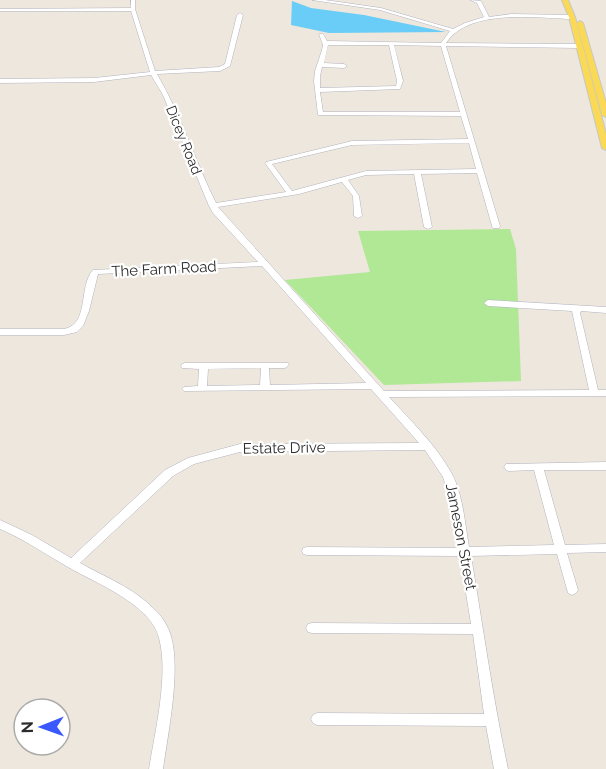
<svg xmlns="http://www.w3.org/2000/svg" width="606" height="769" viewBox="0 0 606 769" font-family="Raleway,sans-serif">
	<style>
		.green { fill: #b0e896 }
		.water { fill: #69cdf7 }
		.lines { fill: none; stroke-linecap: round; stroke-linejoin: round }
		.minor-casing { stroke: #b1b3c0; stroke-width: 1 }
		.major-casing { stroke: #c8c8c8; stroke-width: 2 }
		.minor { fill: #fff; fill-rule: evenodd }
		.major { fill: #fad956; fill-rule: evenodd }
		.labels { text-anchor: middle; stroke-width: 4.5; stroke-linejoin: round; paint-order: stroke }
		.far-street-label { font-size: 14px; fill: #2c2c2c; stroke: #fff }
		.street-label { font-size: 15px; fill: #2c2c2c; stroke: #fff }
	</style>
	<rect width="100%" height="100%" fill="#eee7dd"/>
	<path class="green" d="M510,229L516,249L521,381L384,385L285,280L370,272L358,231Z"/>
	<path class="water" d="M292,1L311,8L364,15L446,32L329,33L291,25Z"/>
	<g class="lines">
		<defs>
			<path id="minor" d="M131,0H135V9L155,71L219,67L225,64L237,15L240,13L243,15L230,66L220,71L157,74C181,115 195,161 216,203L286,192L265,163L266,162L352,141L468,139L461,116L318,115L314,81L315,71L322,50L323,45L319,34H323L327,41L441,43L450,31L380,10L312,0H325L381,8L453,29L465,23L484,17L477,3L470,0L481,1L489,17L511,14L572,15L575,17L572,19C536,18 469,8 446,43L579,44L582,46L579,48L446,46L500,226L499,228H493L492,226L477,173L421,174L432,227L428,229L424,227L414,174L366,175L348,180L359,196L362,216L358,218L354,216L353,196L342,182L299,194L218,207L384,391L589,390L572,311L488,306L484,303L488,300L606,307V313L581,311L580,313L598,390H606V396L389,397C411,421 436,445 452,474C463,495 465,524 469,547L554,545L534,470L509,471L506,470L504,467L506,464L606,462V470H544L565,545L606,544V552L567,553L578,590L576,593L572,595L568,593L557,554L471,556C483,627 493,699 508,769H494L486,726L317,725L313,723L311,719L313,715L317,713L484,714L473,634L312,633L308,632L306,628L308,624L312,623L471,624L460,556L307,555L303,554L302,551L303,548L307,547L458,548L450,499L443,477L425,450L240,452L194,464L173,476L80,563C105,577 134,588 154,609C162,616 168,626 171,636C181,671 168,733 163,769H149C155,731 169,675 159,638C151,604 95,583 68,567C45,554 24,539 0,529V520L32,535L71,558L165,470L188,458L240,444L419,443L371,389L184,391L182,389L184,387L198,386L199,369L182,368L181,366L182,364L185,363H288L289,365L285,368H269L270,385L366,383L262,266L98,274L89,311L83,326L77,332L64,335H0V329H64C90,324 78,286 93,270L258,262L213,213L209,206L163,95L151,75L94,82L0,83V79L94,78L150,72L131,11H0V9L131,8ZM328,45H389L397,81L396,86L320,88V76L322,67L344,68L347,66L344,64L324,63ZM394,45L441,46L460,112H323L320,92L400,89L403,81ZM469,143L476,169L366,171L292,191L272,164L352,145ZM261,368L260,385L207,386L208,369Z"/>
			<path id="major" d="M562,0H568L575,17L606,134V150L602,148L569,17Z
				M580,21L583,23L606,103V117L602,115L577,23Z"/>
		</defs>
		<use href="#minor" class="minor-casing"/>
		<use href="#major" class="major-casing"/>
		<use href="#minor" class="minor"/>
		<use href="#major" class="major"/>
	</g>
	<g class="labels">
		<g class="far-street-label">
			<text transform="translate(184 140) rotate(68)" y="5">Dicey Road</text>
		</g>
		<g class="street-label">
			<text transform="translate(164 269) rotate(-3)" y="5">The Farm Road</text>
			<text transform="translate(284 448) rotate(-1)" y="5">Estate Drive</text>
			<text transform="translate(461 537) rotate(79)" y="5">Jameson Street</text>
		</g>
	</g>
	<g transform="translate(42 727) rotate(269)"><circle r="28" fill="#ffffff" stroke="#ababab" stroke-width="1.5"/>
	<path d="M0-4.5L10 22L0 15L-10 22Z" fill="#3959ff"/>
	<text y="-9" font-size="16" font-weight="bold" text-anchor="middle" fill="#2c2c2c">N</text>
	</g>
</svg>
